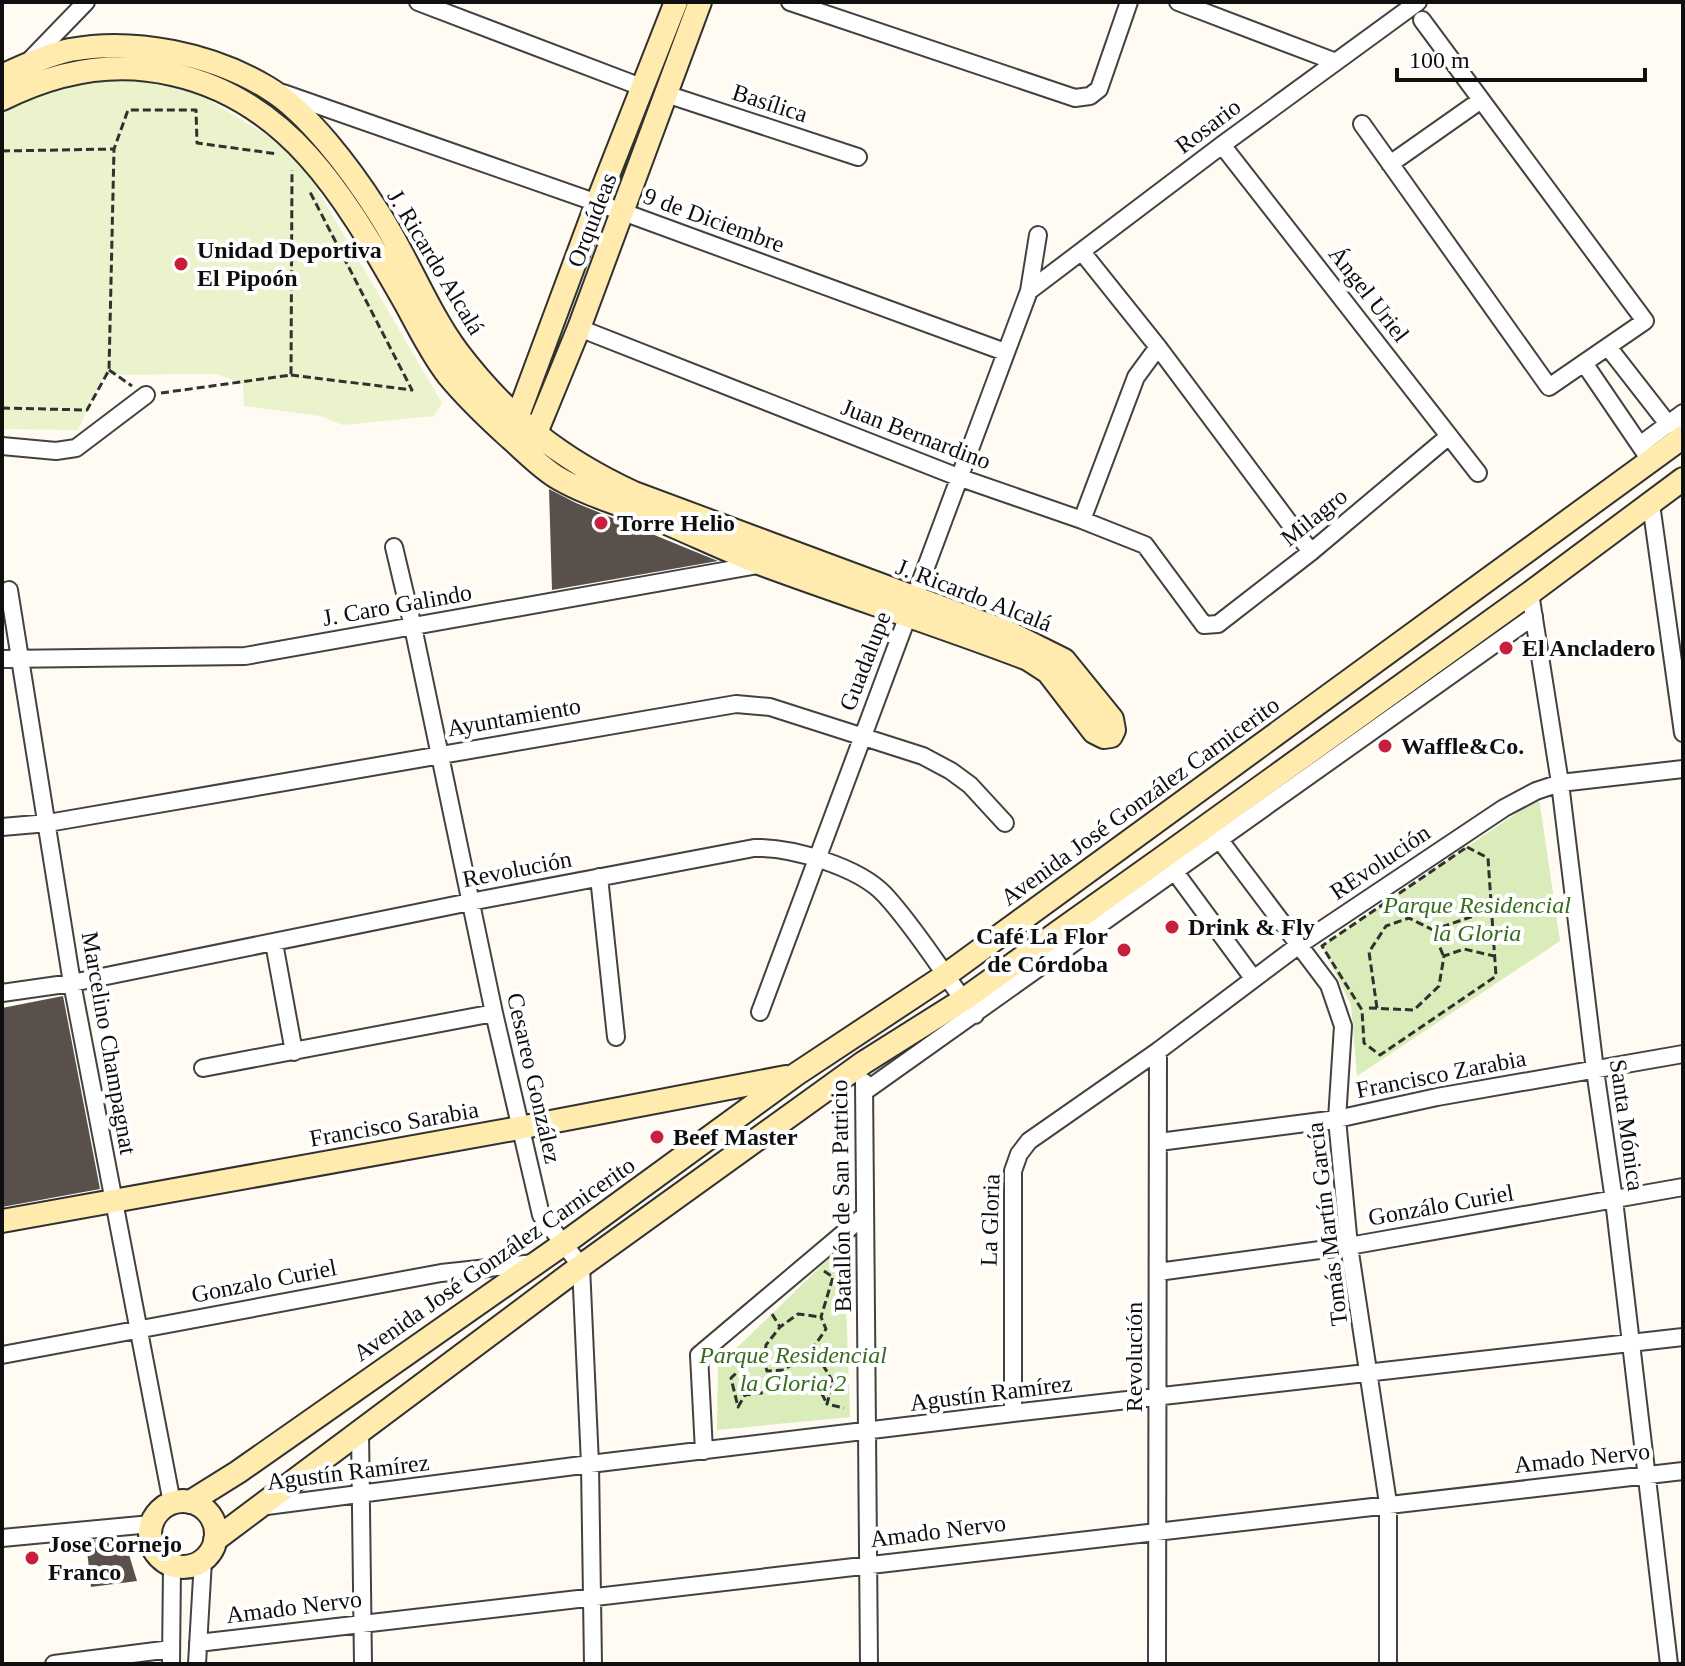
<svg xmlns="http://www.w3.org/2000/svg" width="1685" height="1666" viewBox="0 0 1685 1666" font-family="'Times New Roman',serif">
	<style>
		.green { fill: #daecb9 }
		.pitch { fill: #eaf3cb }
		.building { fill: #594f4b }
		.lines { fill: none; stroke-linecap: round; stroke-linejoin: round }
		.street-casing { stroke: #424242; stroke-width: 20 }
		.secondary-casing { stroke: #313131; stroke-width: 26 }
		.path { stroke: #313131; stroke-width: 3; stroke-dasharray: 8 4; stroke-linecap: butt }
		.street { stroke: #fff; stroke-width: 16 }
		.secondary { stroke: #ffebad; stroke-width: 22 }
		.poi-dot { fill: #c7203d; stroke: #fff; stroke-width: 3 }
		.labels { text-anchor: middle; stroke-width: 8; stroke-linejoin: round; paint-order: stroke }
		.street-label { font-size: 24px; fill: #0f0f0f; stroke: #fff }
		.poi-label { font-size: 24px; font-weight: bold; fill: #0f0f0f; stroke: #fff; text-anchor: start }
		.park-label { font-size: 24px; font-style: italic; fill: #366b1c; stroke: #fff }
	</style>
	<rect width="100%" height="100%" fill="#fffbf2"/>
	<path class="green" d="M1539,798L1560,941L1357,1076L1351,1005L1322,946Z
		M844,1244L850,1417L717,1430L718,1366Z"/>
	<path class="pitch" d="M106,76L186,86L296,153L442,403L434,416L343,425L320,416L244,406L243,384L217,374L104,375L78,430L2,429V105L36,89Z"/>
	<path class="building" d="M549,489L576,503L718,561L552,590Z
		M63,996L100,1189L2,1207V1008Z
		M124,1538L137,1581L91,1587L86,1541Z"/>
	<g class="lines">
		<defs>
			<path id="street" d="M418,2L644,88
				M790,2L1075,98L1090,96L1099,89L1129,2
				M1178,2L1336,62
				M28,62L86,2
				M283,93L623,212L1005,352
				M666,94L858,157
				M1362,124L1549,387L1645,321L1422,20
				M1222,145L1478,473
				M1390,164L1481,100
				M1082,252L1158,347L1311,552
				M1029,291L1222,145L1418,2
				M579,328L958,477L1082,520L1145,545L1204,625L1218,624L1311,552L1449,436
				M1608,347L1668,424L1683,426
				M1584,363L1650,460
				M1640,445L1683,413
				M2,446L56,451L76,448L146,395
				M1651,504L1683,733
				M1082,520L1136,377L1158,347
				M394,547L413,627L494,1013L541,1215L581,1266L590,1464L593,1664
				M9,590L72,983L172,1503
				M1530,593L1560,783L1595,1070L1614,1200L1669,1664
				M2,659L245,656L763,564
				M1219,816V839L1329,985L1343,1026L1337,1119L1349,1246L1388,1503V1664
				M2,827L48,823L736,704L770,707L923,756L951,771L970,785L1005,823
				M1175,872L1253,978
				M599,877L616,1037
				M274,943L294,1052
				M2,993L72,983L470,902L754,848C792,847 859,867 885,895C919,932 944,976 975,1015
				M760,1012L1029,291L1038,235
				M203,1068L494,1013
				M864,1082L869,1664
				M864,1092L1534,616
				M1159,1142L1337,1119L1437,1097L1683,1054
				M1158,1272L1349,1246L1683,1187
				M2,1355L441,1273L534,1263
				M1013,1413V1171L1019,1154L1029,1141L1158,1051L1299,945L1504,808L1536,791L1560,783L1683,769
				M360,1431L363,1664
				M704,1451L699,1355L865,1215
				M259,1507L590,1464L1013,1413L1683,1337
				M2,1538L151,1524
				M198,1643L1683,1471
				M54,1664L171,1649
				M171,1664L172,1566
				M197,1664L203,1560
				M1157,1664L1158,1051"/>
			<path id="secondary" d="M2,76C23,66 47,55 70,50C135,38 212,54 268,88C308,112 351,170 376,209C406,254 425,307 457,351C506,416 560,459 634,493L1010,633L1064,660L1112,719L1114,730L1111,736L1104,737L1094,732L1048,672L1028,659C942,626 854,598 767,566C730,552 693,534 657,519C624,505 589,496 558,478C541,468 525,451 510,438C488,418 466,397 448,375C431,353 419,328 406,304C349,205 294,101 172,74C113,60 56,72 2,99
				M510,429L517,418L597,203L676,2
				M531,445L579,328L700,2
				M2,1221L519,1128L786,1077
				M150 1534a33 33 0 1 1 66 0a33 33 0 1 1-66 0Z
				M190,1502L238,1472L562,1245L795,1075L946,975L1683,437
				M215,1540L581,1266L863,1063L963,1000L1165,856L1530,593L1683,479"/>
		</defs>
		<use href="#street" class="street-casing"/>
		<use href="#secondary" class="secondary-casing"/>
		<path class="path" d="M2,151L114,149
			M109,370L132,386
			M291,375L412,390L310,192
			M161,393L291,375L292,170
			M2,408L87,410L109,370L114,149L128,110H196L197,143L278,154
			M1467,847L1488,858L1496,976L1380,1055L1364,1043L1362,1010L1322,946Z
			M1443,955L1433,930L1491,910
			M1369,1008L1414,1010L1439,986L1444,956L1464,949L1494,956
			M1377,1008L1369,952L1386,926L1409,918L1433,930
			M824,1271L833,1277L821,1317L826,1329L813,1348L833,1382L827,1404L844,1408
			M772,1314L780,1327L798,1314L821,1317
			M813,1349L784,1370L767,1371L764,1361L747,1363L731,1378L738,1407L745,1395L818,1386L827,1404
			M764,1361L766,1345L780,1327"/>
		<use href="#street" class="street"/>
		<use href="#secondary" class="secondary"/>
	</g>
	<g class="poi-dot">
		<circle cx="181" cy="264" r="8"/>
		<circle cx="601" cy="523" r="8"/>
		<circle cx="1506" cy="648" r="8"/>
		<circle cx="1385" cy="746" r="8"/>
		<circle cx="1172" cy="927" r="8"/>
		<circle cx="1124" cy="950" r="8"/>
		<circle cx="657" cy="1137" r="8"/>
		<circle cx="32" cy="1558" r="8"/>
	</g>
	<g class="labels">
		<g class="street-label">
			<text transform="translate(770 103) rotate(18)" y="8">Basílica</text>
			<text transform="translate(1208 126) rotate(-37)" y="8">Rosario</text>
			<text transform="translate(592 220) rotate(-69)" y="8">Orquídeas</text>
			<text transform="translate(714 220) rotate(20)" y="8">9 de Diciembre</text>
			<text transform="translate(436 262) rotate(59)" y="8">J. Ricardo Alcalá</text>
			<text transform="translate(1369 294) rotate(52)" y="8">Ángel Uriel</text>
			<text transform="translate(916 434) rotate(21)" y="8">Juan Bernardino</text>
			<text transform="translate(1314 517) rotate(-39)" y="8">Milagro</text>
			<text transform="translate(974 595) rotate(21)" y="8">J. Ricardo Alcalá</text>
			<text transform="translate(397 605) rotate(-10)" y="8">J. Caro Galindo</text>
			<text transform="translate(865 661) rotate(-69)" y="8">Guadalupe</text>
			<text transform="translate(514 717) rotate(-10)" y="8">Ayuntamiento</text>
			<text transform="translate(1140 801) rotate(-36)" y="8">Avenida José González Carnicerito</text>
			<text transform="translate(1380 862) rotate(-34)" y="8">REvolución</text>
			<text transform="translate(517 869) rotate(-11)" y="8">Revolución</text>
			<text transform="translate(109 1043) rotate(80)" y="8">Marcelino Champagnat</text>
			<text transform="translate(1441 1074) rotate(-11)" y="8">Francisco Zarabia</text>
			<text transform="translate(534 1078) rotate(77)" y="8">Cesareo González</text>
			<text transform="translate(394 1124) rotate(-10)" y="8">Francisco Sarabia</text>
			<text transform="translate(1627 1125) rotate(82)" y="8">Santa Mónica</text>
			<text transform="translate(841 1196) rotate(-91)" y="8">Batallón de San Patricio</text>
			<text transform="translate(1441 1205) rotate(-10)" y="8">Gonzálo Curiel</text>
			<text transform="translate(990 1220) rotate(-88)" y="8">La Gloria</text>
			<text transform="translate(1327 1224) rotate(-97)" y="8">Tomás Martín García</text>
			<text transform="translate(494 1259) rotate(-35)" y="8">Avenida José González Carnicerito</text>
			<text transform="translate(264 1281) rotate(-11)" y="8">Gonzalo Curiel</text>
			<text transform="translate(1134 1357) rotate(-90)" y="8">Revolución</text>
			<text transform="translate(991 1393) rotate(-7)" y="8">Agustín Ramírez</text>
			<text transform="translate(1582 1458) rotate(-6)" y="8">Amado Nervo</text>
			<text transform="translate(348 1472) rotate(-7)" y="8">Agustín Ramírez</text>
			<text transform="translate(938 1531) rotate(-7)" y="8">Amado Nervo</text>
			<text transform="translate(294 1607) rotate(-7)" y="8">Amado Nervo</text>
		</g>
		<g class="poi-label">
			<text x="197" y="258">Unidad Deportiva<tspan x="197" dy="28">El Pipoón</tspan></text>
			<text x="617" y="531">Torre Helio</text>
			<text x="1522" y="656">El Ancladero</text>
			<text x="1401" y="754">Waffle&amp;Co.</text>
			<text x="1188" y="935">Drink &amp; Fly</text>
			<text x="1108" y="944" text-anchor="end">Café La Flor<tspan x="1108" dy="28">de Córdoba</tspan></text>
			<text x="673" y="1145">Beef Master</text>
			<text x="48" y="1552">Jose Cornejo<tspan x="48" dy="28">Franco</tspan></text>
		</g>
		<g class="park-label">
			<text x="1477" y="913">Parque Residencial<tspan x="1477" dy="28">la Gloria</tspan></text>
			<text x="793" y="1363">Parque Residencial<tspan x="793" dy="28">la Gloria 2</tspan></text>
		</g>
	</g>
	<rect width="1685" height="1666" fill="none" stroke="#0f0f0f" stroke-width="8"/>
	<path d="M1397 68v12h248v-12" fill="none" stroke="#0f0f0f" stroke-width="4"/>
	<text x="1409" y="68" font-size="24" fill="#0f0f0f" stroke="#ffffff" stroke-width="6" paint-order="stroke">100 m</text>
</svg>
